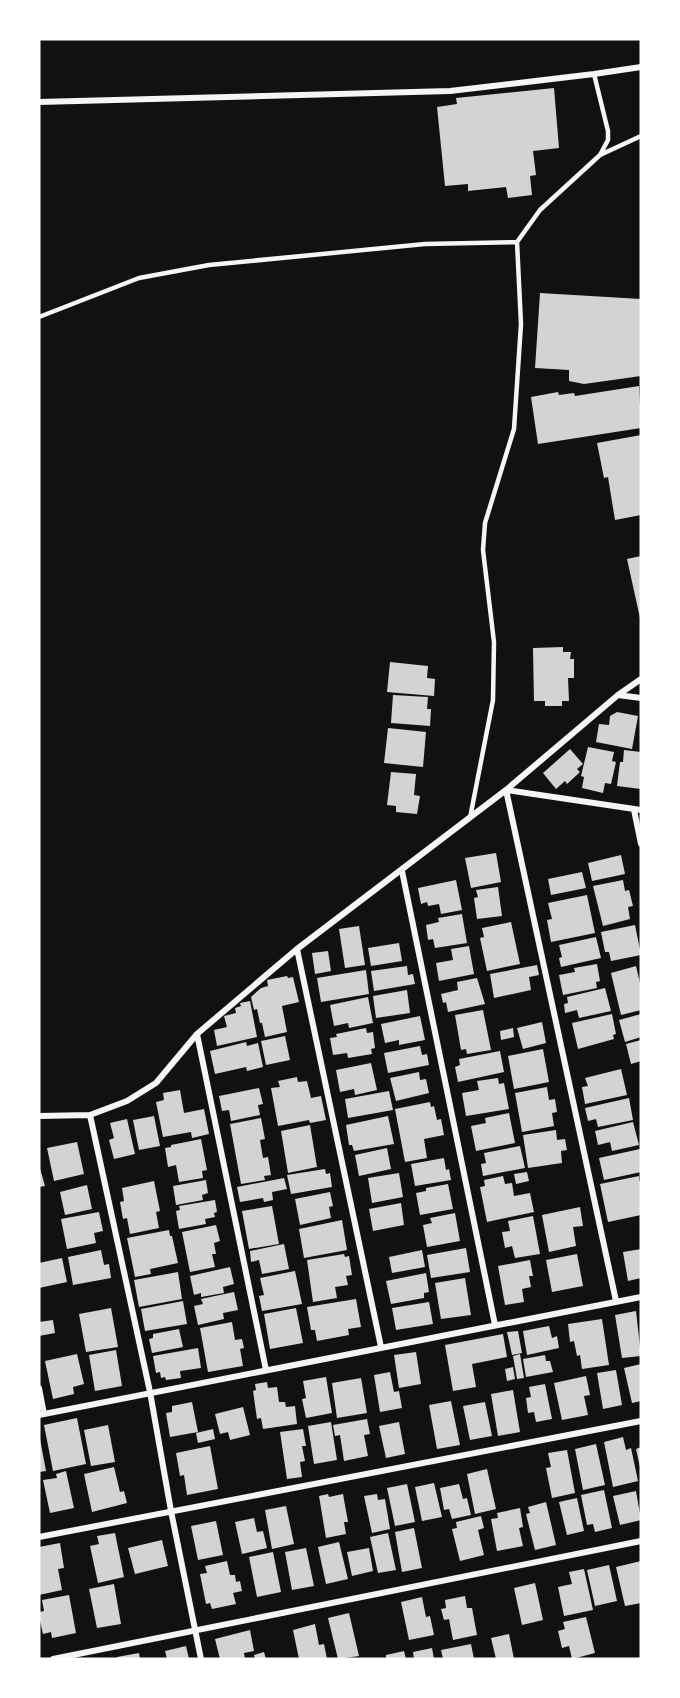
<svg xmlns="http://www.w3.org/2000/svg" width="680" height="1698" viewBox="0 0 680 1698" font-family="Literata,serif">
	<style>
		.building { fill: #d3d3d3 }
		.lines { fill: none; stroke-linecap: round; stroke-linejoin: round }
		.service { stroke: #f5f5f5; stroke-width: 4.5 }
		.minor { stroke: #f5f5f5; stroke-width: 6 }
	</style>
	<rect width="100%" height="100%" fill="#111"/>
	<path class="building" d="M554,88L559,148L533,151L536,175L530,176L532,195L508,198L506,187L468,191V184L445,186L437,107L457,104L456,98Z
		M540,293L641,299V376L584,384L569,381V370L535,368Z
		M639,386L641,428L538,444L531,397L558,392L559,395L574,393L575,396Z
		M641,435V515L615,520L608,477L604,478L597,443Z
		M641,556V618H640L627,559Z
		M563,647V652H571L570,659H574V678H568L569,701H562V706H545V701H534L533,648Z
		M390,662L428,666L427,678L435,679L434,696L387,692Z
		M393,695L428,697L427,709H431L430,726L391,723Z
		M617,712L638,716L632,749L596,742L599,724L609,725L610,716Z
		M388,728L426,732L423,767L384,763Z
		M588,747L614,752L612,761L616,762L611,784L605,783L603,793L582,788L584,777L581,776Z
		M570,749L583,764L577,769L580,772L567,784L565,781L556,789L543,773Z
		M624,750L641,752V789L617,786L620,762H623Z
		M391,772L416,774L414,795L420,796L417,814L396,812V806L387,805Z
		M496,853L501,882L471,888L465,858Z
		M621,855L625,874L592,881L588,863Z
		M582,872L586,888L551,895L548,879Z
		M456,880L462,910L441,914L439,904L428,906L427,902L421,904L418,888Z
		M623,880L625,891L629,890L633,906L628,907L630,919L603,926L593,886Z
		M498,887L502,916L477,919L474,898L478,897L476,890Z
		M587,895L595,933L551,942L547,920L552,919L548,903Z
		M462,914L467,943L435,948L433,939L428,940L426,925L439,922L438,918Z
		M511,922L520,964L487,971L480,938L484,937L482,928Z
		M635,925L641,955L611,961L609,952H605L601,932Z
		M359,926L365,965L345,968L339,929Z
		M596,937L601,958L561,967L559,958L562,957L559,945Z
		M399,943L402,961L371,966L368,948Z
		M469,946L474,974L439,981L436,963L453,960L451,949Z
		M328,951L331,971L315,974L312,953Z
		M597,964L600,981L596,982L597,988L563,995L559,975L575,972L574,968Z
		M537,965L539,975L529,977L531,990L494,998L490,974Z
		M407,966L408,975L413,974L415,984L374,991L371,971Z
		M636,966L640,983L641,982V1010L621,1015L611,973Z
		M366,970L369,994L321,1002L317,978Z
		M287,976L288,978L293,977L299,1002L282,1006L287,1032L265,1037L262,1023H260L257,1009L254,1010L251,997L261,988L268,986L267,980Z
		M477,978L485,1004L448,1012L446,1002L443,1003L441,994L458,990L457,982Z
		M605,988L611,1011L579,1018L577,1010L565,1013L564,1004L568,1003L567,997Z
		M407,990L410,1013L376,1018L373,996Z
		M368,997L373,1023L349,1028L348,1023L334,1026L330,1005Z
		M250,1001L257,1037L217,1046L214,1030L227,1027L224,1016L236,1013L235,1008L241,1006L240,1003Z
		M483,1010L491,1050L467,1054L466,1049L461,1050L455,1015Z
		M612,1014L616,1034L613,1035L614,1039L578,1049L572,1023Z
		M641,1014V1037L625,1042L619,1020Z
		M420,1016L425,1040L399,1045V1040L385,1043L381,1024Z
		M542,1022L546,1043L523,1049L517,1028Z
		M366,1028L367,1033L373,1032L375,1048L371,1049L372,1054L348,1058L347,1053L333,1055L330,1038L337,1037L336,1034Z
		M513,1028L514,1037L501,1040L500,1031Z
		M285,1036L290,1060L266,1065L261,1041Z
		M641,1040V1061L631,1064L626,1044Z
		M246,1042L247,1046L258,1043L263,1067L247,1071L246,1067L215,1074L210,1051Z
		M420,1046L422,1055L427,1054L429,1065L388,1073L384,1053Z
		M543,1049L549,1082L514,1089L508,1056Z
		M500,1051L504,1072L458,1082L455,1067L460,1065L459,1059Z
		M371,1063L377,1090L355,1095L354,1089L340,1092L336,1070Z
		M621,1069L627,1095L585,1104L582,1087L588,1086L585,1078Z
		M419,1072L420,1080L426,1079L429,1093L396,1101L390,1078Z
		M297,1077L298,1082L307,1081L311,1098L321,1096L326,1120L310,1123L309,1120L278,1126L271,1088L280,1087L278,1081Z
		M498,1078L499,1084L504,1083L509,1109L466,1116L462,1093L479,1090L477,1081Z
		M547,1087L549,1100L555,1099L557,1112L552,1113L554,1126L522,1132L515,1093Z
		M259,1088L263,1104L258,1105L260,1115L231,1121L229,1110L222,1111L219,1096Z
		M180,1090L184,1113L204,1109L209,1134L192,1138L191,1132L163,1137L156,1102L164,1100L163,1093Z
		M389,1091L393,1110L348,1118L345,1099Z
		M629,1098L633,1120L598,1127L596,1119L588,1121L585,1108Z
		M430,1102L431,1107L434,1106L437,1120L441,1119L444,1135L424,1139L427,1158L405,1162L395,1109Z
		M509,1113L515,1143L476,1151L471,1126L486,1123L485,1118Z
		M154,1116L160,1146L139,1150L133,1120Z
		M388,1116L394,1144L354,1151L352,1145H349L346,1125Z
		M261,1118L265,1139L260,1140L263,1158L268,1157L271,1175L264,1176L265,1180L241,1184L230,1124Z
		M127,1119L135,1154L114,1159L109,1140L114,1138L110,1123Z
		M633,1122L639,1145L612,1151L610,1142L598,1145L595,1131Z
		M310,1125L317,1167L288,1173L281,1131Z
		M556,1130L557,1140L565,1139L567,1150L561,1151L562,1163L528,1168L523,1135Z
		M201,1139L207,1170L202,1171L203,1178L179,1182L176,1165L168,1167L165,1148L171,1147V1145Z
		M77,1142L84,1174L54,1181L47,1148Z
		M520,1146L525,1168L483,1176L481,1164L486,1163L484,1153Z
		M387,1148L391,1169L359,1176L355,1155Z
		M640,1149L641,1172L604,1180L599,1158Z
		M444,1158L446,1170L449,1169L451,1180L415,1186L411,1164Z
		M39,1165L45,1186L39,1187Z
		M325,1169L326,1174L330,1173L332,1187L291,1194L287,1175Z
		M527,1172L529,1181L516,1184L514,1174Z
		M399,1173L403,1197L372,1203L368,1178Z
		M503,1176L505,1184L512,1183L514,1196L530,1193L534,1212L487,1222L480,1187L485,1186L484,1180Z
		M639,1176V1181L641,1180V1215L608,1222L600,1184Z
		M284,1178L287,1189L272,1192L273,1200L264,1202L263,1198L240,1202L237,1187Z
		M206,1180L208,1193L202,1195L203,1200L176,1205L173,1186Z
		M154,1181L160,1211L156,1212L159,1228L130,1234L127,1218L123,1219L120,1202L124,1201L122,1188Z
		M448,1184L453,1209L420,1215L416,1193L426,1191V1188Z
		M87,1185L92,1209L65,1215L60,1192Z
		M330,1192L333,1206L329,1207L331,1218L300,1225L295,1199Z
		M215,1200L217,1212L214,1213L215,1217L205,1219L206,1224L179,1229L176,1211L180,1210L179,1206Z
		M401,1203L404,1225L373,1231L369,1209Z
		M272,1206L279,1244L249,1249L242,1211Z
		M580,1207L583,1226L573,1227L576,1246L549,1252L542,1215Z
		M99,1212L103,1231L94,1233L96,1243L67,1249L61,1219Z
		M455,1213L460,1241L427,1247L423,1225L432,1223L430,1218Z
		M533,1216L540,1254L515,1258L512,1246L505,1248L502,1232L510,1231L508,1221Z
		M342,1220L347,1250L304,1258L299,1229Z
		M216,1225L220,1241L214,1243L216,1254H212L215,1267L190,1272L182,1232Z
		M169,1230L170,1236H172L178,1263L150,1269L151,1274L135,1277L127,1238Z
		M284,1244L289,1269L262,1274L259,1260L251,1262L250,1251Z
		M466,1248L470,1272L431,1278L427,1255Z
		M641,1249V1278L628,1281L623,1252Z
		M101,1250L104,1265L109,1264L111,1278L73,1285L68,1257Z
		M422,1250L425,1267L392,1273L389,1257Z
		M344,1254L345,1257L349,1256L352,1275L346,1276L348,1285L335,1287L337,1298L313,1302L307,1260Z
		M577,1254L583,1286L552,1292L546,1260Z
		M62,1258L67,1282L39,1288V1263Z
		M530,1260L533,1276H529L531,1287L522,1289L524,1302L505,1305L498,1266Z
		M230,1267L234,1284L223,1287L224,1293L201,1297V1293L194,1295L190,1276Z
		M295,1271L302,1304L262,1311L259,1296L264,1295L260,1278Z
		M178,1272L182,1299L139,1307L134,1280Z
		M426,1273L429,1292L424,1293V1298L391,1304L386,1281Z
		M465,1278L471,1315L441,1319L435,1283Z
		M234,1292L238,1310L223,1313L224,1319L198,1325L194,1306L203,1304L201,1299Z
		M356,1299L361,1327L348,1329L349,1335L317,1341L315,1330H311L307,1307Z
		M183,1301L187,1324L145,1331L141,1309Z
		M429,1302L433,1324L396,1330L392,1308Z
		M111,1308L118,1347L86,1352L79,1314Z
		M296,1308L303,1343L270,1349L264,1314Z
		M636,1311L641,1356L622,1358L615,1315Z
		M602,1319L609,1365L582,1369L580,1355L577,1356L574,1341L570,1342L568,1324Z
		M53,1320L55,1333L39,1336V1322Z
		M232,1322L235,1340L242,1339L244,1348L240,1349L243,1366L208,1372L200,1328Z
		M549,1326L552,1338L557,1336L559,1348L527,1355L523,1331Z
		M179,1329L183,1347L152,1353L149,1339L153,1338V1334Z
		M518,1331L522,1353L512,1355L507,1332Z
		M503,1334L507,1357L472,1364L476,1387L453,1391L445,1345Z
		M198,1348L201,1368L180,1371L181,1378L166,1380L165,1377L161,1378L160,1372L156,1373L153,1356Z
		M116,1350L122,1386L95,1391L89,1355Z
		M416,1352L421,1384L399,1388L394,1355Z
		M77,1354L84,1384L73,1387L74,1394L53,1399L45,1361Z
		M520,1354L524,1378L517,1379L513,1356Z
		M545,1355L546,1361H550L553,1372L526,1377L523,1359Z
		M641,1364V1401L632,1403L624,1368Z
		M513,1367L515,1379L507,1381L505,1369Z
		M616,1370L622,1405L603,1409L597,1373Z
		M390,1372L394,1392L399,1391L402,1408L380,1412L374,1375Z
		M586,1376L590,1395L584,1396L588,1415L562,1420L554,1383Z
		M326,1377L332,1413L306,1418L302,1399L306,1398L303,1381Z
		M361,1378L367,1413L337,1418L332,1383Z
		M267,1382L268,1388L277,1387L279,1402H285L286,1407L295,1406L297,1424L263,1429L261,1418L257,1419L253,1391L256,1390L255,1384Z
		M545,1384L552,1419L536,1422L534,1412L528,1413L526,1398L531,1397L529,1387Z
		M513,1390L520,1432L498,1436L491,1394Z
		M451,1401L460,1445L437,1449L429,1405Z
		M192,1402L198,1432L170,1437L166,1413L172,1412V1406Z
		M485,1402L492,1436L470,1440L463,1406Z
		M243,1407L250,1435L230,1440L228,1432L220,1434L215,1414Z
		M77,1418L86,1464L53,1471L44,1425Z
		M367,1419L370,1434L364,1435L368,1456L344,1461L340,1435L335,1436L333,1425Z
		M331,1422L337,1460L314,1464L308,1426Z
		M399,1422L405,1454L386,1458L379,1426Z
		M108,1425L115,1462L91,1466L84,1430Z
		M213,1429L215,1439L198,1443L196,1433Z
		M303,1429L306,1446H302L305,1461L300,1462L302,1477L287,1479L280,1432Z
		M623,1437L626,1450L631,1448L638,1481L613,1487L604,1442Z
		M40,1439L46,1471L39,1472V1440Z
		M596,1444L605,1485L583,1490L575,1449Z
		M210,1446L218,1489L187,1495L184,1475L180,1476L176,1453Z
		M641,1447V1467H640L636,1449Z
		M567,1450L575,1493L552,1498L546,1468L551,1467L548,1453Z
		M114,1467L120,1492L124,1491L127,1503L92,1512L84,1474Z
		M487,1469L496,1509L475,1514L467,1474Z
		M66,1471L74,1508L50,1513L43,1480L57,1478L56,1474Z
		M434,1483L442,1517L422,1521L415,1487Z
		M407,1484L415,1522L395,1526L387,1488Z
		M459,1484L463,1499L467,1498L471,1515L452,1519L449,1509L444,1510L440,1488Z
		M604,1490L612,1528L595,1532L593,1524L587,1525L581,1495Z
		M636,1491L641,1520L620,1525L613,1496Z
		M328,1494L329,1497L343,1494L348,1522H344L346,1534L326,1538L319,1496Z
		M377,1494L378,1500L385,1499L390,1529L372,1533L364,1496Z
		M577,1498L584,1531L567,1535L559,1502Z
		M546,1502L556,1545L535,1550L526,1514L530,1513L528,1507Z
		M286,1506L294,1544L272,1549L265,1510Z
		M520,1508L523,1527L519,1528L523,1546L497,1551L491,1519L498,1518L497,1513Z
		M481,1516L484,1528L478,1530L484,1555L460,1561L452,1529L457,1528L456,1522Z
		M254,1518L257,1532L263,1531L267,1548L242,1554L235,1522Z
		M216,1521L223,1555L198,1560L191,1526Z
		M414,1528L422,1568L402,1572L395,1532Z
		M115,1533L124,1577L98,1583L90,1546L99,1544L97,1536Z
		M388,1533L396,1570L378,1573L370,1537Z
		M162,1540L168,1566L135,1574L128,1548Z
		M339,1542L348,1579L326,1584L318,1547Z
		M60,1543L64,1568L58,1569L62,1590L39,1595V1547Z
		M306,1548L314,1586L292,1590L285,1552Z
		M369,1548L373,1571L352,1576L347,1552Z
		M273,1552L281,1592L257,1597L249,1557Z
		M227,1561L230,1575H235L236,1582L240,1581L242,1591L233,1593L236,1604L212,1609L210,1603L206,1604L200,1574L207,1573L205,1566Z
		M641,1561V1603L625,1606L616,1567Z
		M609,1565L617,1601L595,1606L587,1570Z
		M584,1569L593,1610L564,1616L558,1587L572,1584L569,1572Z
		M535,1583L543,1620L522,1625L514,1588Z
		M114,1584L121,1624L97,1628L89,1589Z
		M69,1595L76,1633L52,1638L51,1632L43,1634L39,1616V1612L44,1611L42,1600Z
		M465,1596L467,1608H472L477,1635L453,1640L449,1619L444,1620L441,1609L446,1608L445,1600Z
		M422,1597L426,1617L430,1616L434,1635L409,1640L401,1602Z
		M349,1613L359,1656L338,1659L328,1618Z
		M586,1617L595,1653L572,1659L569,1646L562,1648L558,1631L565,1629L563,1622Z
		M315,1624L319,1645L324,1644L327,1659H299L293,1630Z
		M250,1630L254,1651L244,1653L245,1659H220L215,1639Z
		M509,1634L514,1659H496L491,1638Z
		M471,1644L474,1659H443L441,1650Z
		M186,1646L189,1659H167L165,1651Z
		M432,1648L434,1659H414L413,1652Z
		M404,1651L406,1659H386V1655Z
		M264,1652L266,1659H255L254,1655Z
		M139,1653L140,1659H117V1657Z"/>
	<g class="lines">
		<path class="service" d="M600,155L641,136
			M39,317L139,278L209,265L425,244L517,242
			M470,818L493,700L494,642L483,550L485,523L514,429L521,324L517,242L540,210L600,155L608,140V131L594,74"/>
		<path class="minor" d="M39,102L450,91L594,74L641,67
			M618,695L641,698
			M634,810L641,844
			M402,871L495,1325
			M297,949L381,1347
			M197,1034L266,1370
			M90,1115L150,1392L171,1511L201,1659
			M39,1116L90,1115L127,1101L156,1083L197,1034L297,949L506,790L618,695L641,679
			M616,1301L506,790L641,810
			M39,1388L44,1414
			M39,1415L641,1297
			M39,1537L641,1421
			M53,1659L641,1541"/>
	</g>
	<rect width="680" height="1698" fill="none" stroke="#ffffff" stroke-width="81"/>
</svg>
